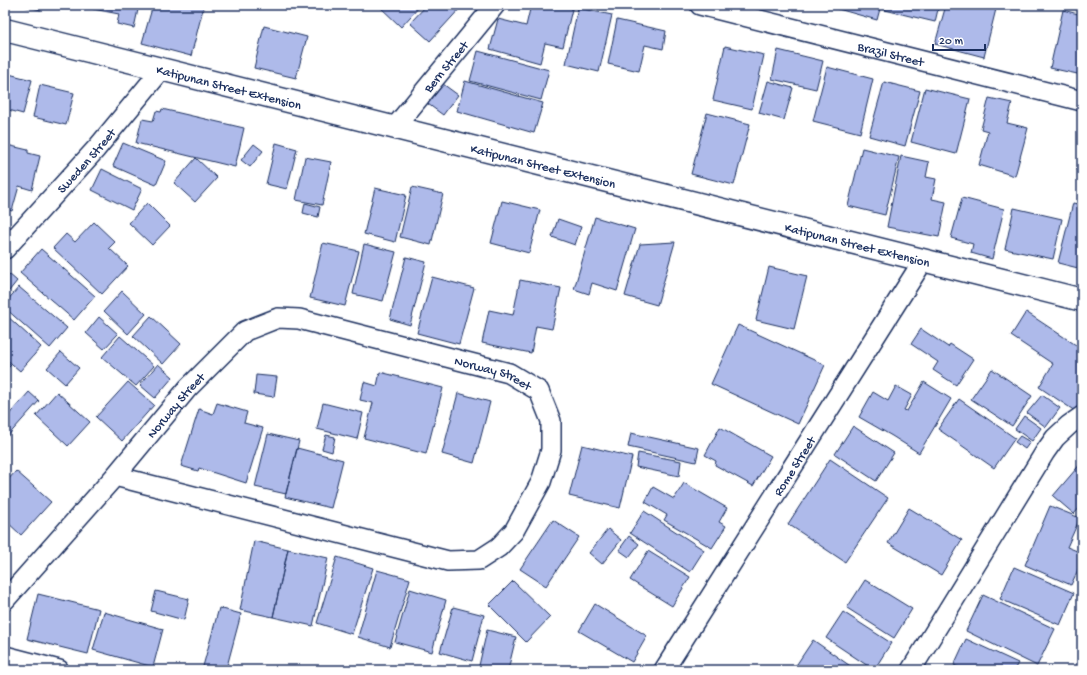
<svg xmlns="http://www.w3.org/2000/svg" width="1087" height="675" viewBox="0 0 1087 675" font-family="'Gochi Hand',sans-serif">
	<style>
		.building { fill: #aebaea; stroke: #1b2f5e }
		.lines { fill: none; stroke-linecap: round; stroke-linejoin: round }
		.street-casing { stroke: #1b2f5e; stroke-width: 22 }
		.secondary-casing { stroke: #1b2f5e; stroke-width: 25 }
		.street { stroke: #fff; stroke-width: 19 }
		.secondary { stroke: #fff; stroke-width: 22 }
		.labels { text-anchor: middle; stroke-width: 3; stroke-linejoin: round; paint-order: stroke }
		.street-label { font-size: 13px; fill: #1b2f5e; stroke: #fff }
	</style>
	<rect width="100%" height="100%" fill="#fff"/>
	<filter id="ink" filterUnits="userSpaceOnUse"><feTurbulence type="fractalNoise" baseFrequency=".025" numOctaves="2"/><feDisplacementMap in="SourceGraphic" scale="8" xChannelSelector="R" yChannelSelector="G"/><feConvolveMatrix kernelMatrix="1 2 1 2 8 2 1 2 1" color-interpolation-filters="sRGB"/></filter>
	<g filter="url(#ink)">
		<path class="building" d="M18,5H42L41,10Z
			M55,5H67L66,8Z
			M94,5H139L134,28L117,24L119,14L93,9Z
			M153,5H204L191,56L142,43Z
			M378,5H421L401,27Z
			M427,5H463L430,41L410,23Z
			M531,5H573L563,47L545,43L540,63L490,49L498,19L526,26Z
			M831,5H881L877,20L831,7Z
			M886,5H939L935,22L885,10Z
			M946,5H997L984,57L935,44Z
			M578,8L612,15L599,72L566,64Z
			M1063,10L1082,15V75L1050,68Z
			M617,20L666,31L663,49L645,45L639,71L608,64Z
			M264,26L307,37L296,78L254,68Z
			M725,46L764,55L752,109L713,100Z
			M778,50L823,61L816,89L772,79Z
			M478,51L549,70L541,100L470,81Z
			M827,67L873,79L860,133L813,121Z
			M5,73L32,80L23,114L5,109Z
			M465,81L543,103L534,133L457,111Z
			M768,81L793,88L784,120L759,113Z
			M884,82L920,91L905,146L869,136Z
			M443,84L458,95L443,115L428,104Z
			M40,85L74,93L66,125L33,117Z
			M925,88L970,99L956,154L911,142Z
			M989,98L1012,103L1007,123L1028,128L1015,176L979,165L988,131L981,129Z
			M162,109L244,128L235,167L136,143L142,119L153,121L156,111L161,112Z
			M707,113L750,124L734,185L691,174Z
			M123,143L166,161L156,185L113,166Z
			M276,143L297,149L287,189L266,184Z
			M254,144L263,151L250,167L241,160Z
			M7,145L28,150V153L40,156L32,190L19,186L12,211L5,209V155Z
			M862,148L899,157L885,215L848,206Z
			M1082,150V171L1077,170Z
			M901,156L929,162L926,177L936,179L932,199L946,202L939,237L887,227Z
			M305,157L331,162L322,205L296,200Z
			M196,158L217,178L195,202L174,183Z
			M102,169L142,189L132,210L92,190Z
			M412,187L443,194L431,245L400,237Z
			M375,188L406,195L395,242L364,234Z
			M962,198L1004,209L992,259L971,253L973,244L951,238Z
			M502,201L540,210L529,253L491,243Z
			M147,203L170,226L152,245L129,223Z
			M305,203L320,207L318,217L303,213Z
			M1073,203L1082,205V269L1058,263Z
			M1014,208L1062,219L1053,259L1005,249Z
			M595,217L635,229L617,291L592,283L589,294L574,289Z
			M558,219L581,227L575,245L552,237Z
			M94,222L115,242L109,248L128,266L102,294L53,248L66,234L75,242Z
			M675,242L657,305L625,296L640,244Z
			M323,243L359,251L345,306L310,298Z
			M364,244L396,252L383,301L353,294Z
			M41,249L95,296L74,320L20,273Z
			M406,257L426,262L410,325L390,319Z
			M769,267L807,276L794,329L756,320Z
			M9,274L17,281L5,296V279Z
			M432,277L474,288L459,344L417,333Z
			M520,280L561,288L552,329L536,326L531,353L482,343L489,310L513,315Z
			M19,287L67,328L50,348L5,308V303Z
			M122,291L146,314L128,334L104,311Z
			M1026,312L1082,349V401L1075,411L1039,387L1053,364L1011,336Z
			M5,314L41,347L20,371L5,358Z
			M151,316L181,344L163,364L133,336Z
			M99,317L118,334L104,349L86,333Z
			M738,325L825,365L798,424L711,384Z
			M921,329L948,347L950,344L973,359L956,385L933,370L938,362L911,344Z
			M120,336L154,366L136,386L102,357Z
			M61,352L79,368L65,384L47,368Z
			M5,360L11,365L5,371Z
			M158,364L173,377L155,398L140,385Z
			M992,369L1032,396L1012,426L971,399Z
			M380,372L443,388L426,454L364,438L373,403L360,400L364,382L377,386Z
			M256,375L277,377L274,397L254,394Z
			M128,382L154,405L122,441L96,417Z
			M924,382L951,399L919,453L892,436L859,417L873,392L888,401L896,386L912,395L904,410L907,411Z
			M29,392L39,401L5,439V419Z
			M57,392L90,422L68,446L36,416Z
			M458,393L490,402L474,463L442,454Z
			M1042,395L1060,408L1046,427L1027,413Z
			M959,399L1015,438L994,468L938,429Z
			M217,403L247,412L244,423L263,428L246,483L199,468L198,471L181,466L199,409L213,414Z
			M323,403L363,413L357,439L317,429Z
			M1024,416L1041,428L1032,441L1015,429Z
			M853,426L894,453L876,481L835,454Z
			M720,427L771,456L753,486L715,465L716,461L705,455Z
			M631,433L699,448L696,462L628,447Z
			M268,434L299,441L286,494L255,487Z
			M326,435L335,437L332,452L322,449Z
			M1020,436L1030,442L1025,449L1015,442Z
			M582,445L632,457L620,508L569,496Z
			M297,448L343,460L331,508L285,497Z
			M638,453L681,461L679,476L636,467Z
			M830,459L888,498L845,562L788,524Z
			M1082,462V505L1074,514L1053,496Z
			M16,471L51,502L21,535L5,520V483Z
			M684,483L727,508L719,522L726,526L712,548L664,520L667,515L645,502L653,487L674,499Z
			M1050,506L1080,518L1067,547L1082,553V561L1071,585L1025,565Z
			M909,508L962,540L941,575L888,543Z
			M644,511L704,550L690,572L630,533Z
			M553,520L579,537L546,586L520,569Z
			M608,529L621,540L602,564L589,553Z
			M629,536L639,544L629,557L619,550Z
			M254,541L288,549L273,617L240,610Z
			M288,549L328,558L313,626L273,617Z
			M648,551L690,577L672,606L630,580Z
			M337,557L373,568L352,634L317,623Z
			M1014,567L1074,593L1060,625L1000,599Z
			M377,570L410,579L390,647L358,637Z
			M865,580L912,609L894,638L847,608Z
			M513,581L550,617L526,642L489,605Z
			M410,589L446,600L432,652L395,642Z
			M156,591L189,599L184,620L151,611Z
			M38,594L99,609L88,654L27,639Z
			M983,595L1055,629L1037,666L966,631Z
			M595,604L647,636L632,662L579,631Z
			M453,607L484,615L472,661L440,652Z
			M219,608L241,614L226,670H202Z
			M104,612L163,629L153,667L93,650Z
			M843,612L891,643L874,670L826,638Z
			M487,630L516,637L508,670H478Z
			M966,639L1018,663L1014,670H964L954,665Z
			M813,640L856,670H793Z"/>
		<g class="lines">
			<defs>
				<g id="street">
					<path id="s1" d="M700,5L1082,101"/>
					<path id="s2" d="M395,127L495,5"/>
					<path id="s3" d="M5,249L96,149L162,69"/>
					<path id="s4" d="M5,600L115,476L188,388L245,331L278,318L299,319L509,373L539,391L551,421V450L541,482L514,531L499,547L479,560L448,561L115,476"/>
					<path d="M5,656L59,670"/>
					<path id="s5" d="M664,670L923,261"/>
					<path d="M911,670L1045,452L1055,438L1069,425L1082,416"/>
				</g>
				<g id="secondary">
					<path id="s6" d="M5,30L1082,300"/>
				</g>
			</defs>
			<use href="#street" class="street-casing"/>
			<use href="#secondary" class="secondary-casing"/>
			<use href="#street" class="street"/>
			<use href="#secondary" class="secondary"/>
		</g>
	</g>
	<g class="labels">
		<g class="street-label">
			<text dy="5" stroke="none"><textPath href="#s1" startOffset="197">Brazil Street</textPath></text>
			<text dy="5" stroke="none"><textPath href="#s2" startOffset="79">Bern Street</textPath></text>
			<text dy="5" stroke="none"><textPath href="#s6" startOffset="231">Katipunan Street Extension</textPath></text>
			<text dy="5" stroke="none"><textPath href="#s3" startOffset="120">Sweden Street</textPath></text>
			<text dy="5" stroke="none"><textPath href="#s6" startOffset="555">Katipunan Street Extension</textPath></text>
			<text dy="5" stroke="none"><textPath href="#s6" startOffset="879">Katipunan Street Extension</textPath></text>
			<text dy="5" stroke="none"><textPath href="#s4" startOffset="619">Norway Street</textPath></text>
			<text dy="5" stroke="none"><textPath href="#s4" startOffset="259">Norway Street</textPath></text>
			<text dy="5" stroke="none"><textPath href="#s5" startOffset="242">Rome Street</textPath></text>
		</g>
	</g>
	<rect width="1087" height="675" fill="none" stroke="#fff" stroke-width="20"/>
	<rect x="10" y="10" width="1067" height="655" fill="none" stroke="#1b2f5e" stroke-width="1.5" filter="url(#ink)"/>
	<path d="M933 44v6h52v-6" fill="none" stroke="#1b2f5e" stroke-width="2"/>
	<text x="939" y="44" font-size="12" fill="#1b2f5e" stroke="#ffffff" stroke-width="3" paint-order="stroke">20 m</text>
</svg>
